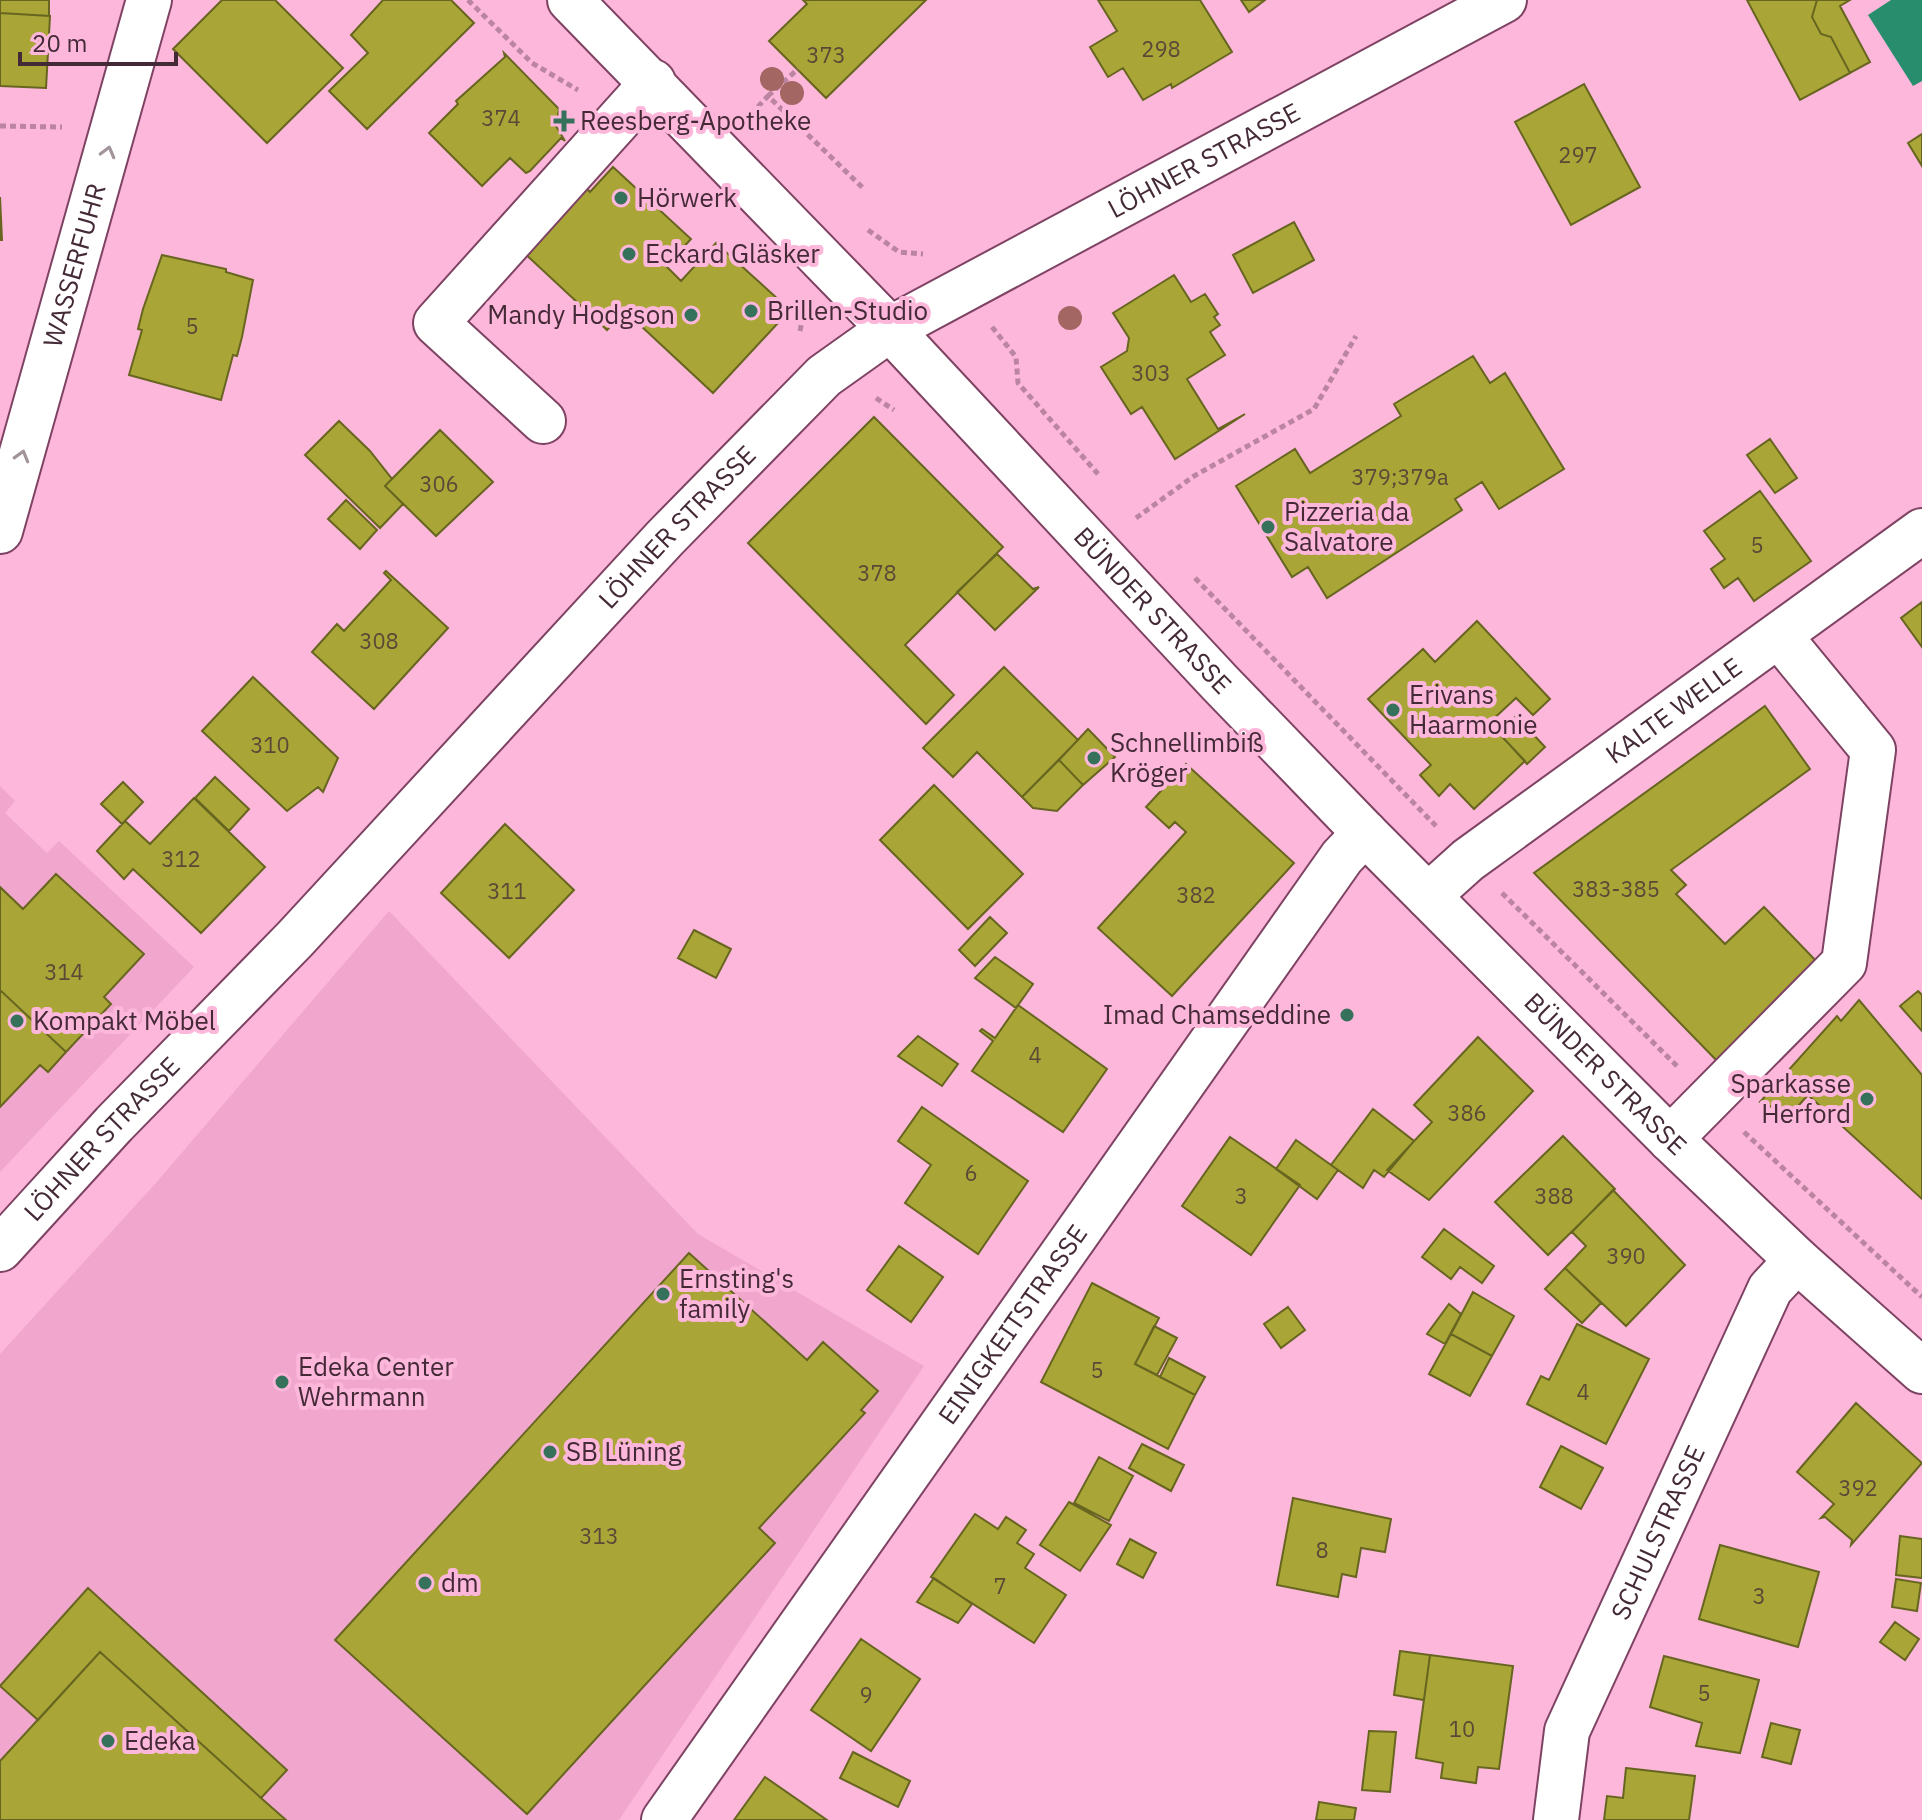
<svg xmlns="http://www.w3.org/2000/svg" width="1922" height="1820" viewBox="0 0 1922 1820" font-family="'IBM Plex Sans',sans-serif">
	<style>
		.built { fill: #f1a7cd }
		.water { fill: #288d6d }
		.building { fill: #a9a637; stroke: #67651f; stroke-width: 2 }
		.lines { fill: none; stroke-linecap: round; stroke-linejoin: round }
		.minor-casing { stroke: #7e4363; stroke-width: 48 }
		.major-casing { stroke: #7e4363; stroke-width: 48 }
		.path { stroke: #bb84a0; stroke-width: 5; stroke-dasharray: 6 4; stroke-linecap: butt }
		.minor { stroke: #fff; stroke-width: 44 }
		.major { stroke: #fff; stroke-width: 44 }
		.tree { fill: #a46662 }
		.oneway { stroke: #a2949b }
		.poi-dot { fill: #35715b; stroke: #fcb7da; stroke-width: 3 }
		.labels { text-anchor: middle; stroke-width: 8; stroke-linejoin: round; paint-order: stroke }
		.number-label { font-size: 22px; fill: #5d4837 }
		.poi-label { font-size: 26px; fill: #442937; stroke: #fcb7da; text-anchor: start }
		.street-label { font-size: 26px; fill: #442937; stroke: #fcb7da }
	</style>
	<rect width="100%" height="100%" fill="#fcb7da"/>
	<path class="built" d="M0,786L15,801L5,813L47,853L59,841L194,967L0,1172Z
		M389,911L698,1234L924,1366L619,1820H0V1354L155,1184Z"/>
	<path class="water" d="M1891,0H1922V81L1913,86L1868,15Z"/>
	<path class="building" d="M0,0H49V16L0,13Z
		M222,0H275L343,68L267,143L173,49Z
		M383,0H451L474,23L367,129L329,91L368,53L351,35Z
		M803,0H926L826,98L769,41L807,4Z
		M1098,0H1200L1232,52L1172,88L1171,84L1143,100L1123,68L1108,77L1090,47L1117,31Z
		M1241,0H1265L1249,12Z
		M1747,0H1817L1812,17L1821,34L1831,37L1850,73L1800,100Z
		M1817,0H1850L1840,6L1870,62L1850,73L1831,37L1821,34L1812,17Z
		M0,13L50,16L46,88L0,86Z
		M504,53L559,109L556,126L565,141L561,138L530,171L526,173L510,158L482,186L429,133L458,104L456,101L505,57Z
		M1584,84L1640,187L1571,225L1515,122Z
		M1922,134V166L1908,143Z
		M613,167L691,239L666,266L681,281L716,243L790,310L713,393L641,326L644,323L627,308L607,330L521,250L582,184L590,192Z
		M0,197L2,240H0Z
		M1294,222L1314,260L1253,293L1233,255Z
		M162,255L226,269V272L253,280L242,337L237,356L233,355L221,400L129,375L142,330L138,329L143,309Z
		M1174,275L1191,302L1205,294L1218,314L1214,317L1220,325L1210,332L1225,355L1187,379L1218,429L1245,414L1175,459L1142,407L1131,414L1101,367L1127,351L1129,338L1113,313Z
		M1473,356L1490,383L1505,373L1564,469L1499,509L1482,482L1455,499L1462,510L1327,598L1308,567L1292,577L1236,486L1295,449L1310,473L1401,416L1394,404Z
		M874,417L1003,547L905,645L954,695L926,724L748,543Z
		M339,421L370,451L392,479L385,486L403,504L380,528L305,455Z
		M440,430L493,482L436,536L385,486Z
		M1770,439L1797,478L1775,493L1747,455Z
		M1760,491L1811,561L1754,601L1738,578L1724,588L1711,569L1725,559L1704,531Z
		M346,500L377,530L360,549L328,519Z
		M997,554L1033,589L1039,587L995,630L957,592Z
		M386,571L448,628L374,709L312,652L337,624L344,631L391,580L384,573Z
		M1922,602V647L1901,618Z
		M1477,621L1550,699L1533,715L1516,698L1489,723L1525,761L1474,809L1450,784L1439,796L1420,775L1431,765L1368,699L1423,649L1435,662Z
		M1004,667L1078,740L1022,797L977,752L953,777L923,748Z
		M253,677L338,758L323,792L318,787L287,811L202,731Z
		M1765,706L1810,769L1671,870L1686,885L1676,894L1725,944L1764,907L1821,966L1721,1065L1534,873Z
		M1516,716L1545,747L1527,764L1499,733Z
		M1088,729L1115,757L1083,785L1059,760Z
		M1059,760L1083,785L1057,811L1033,808L1022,797Z
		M1186,764L1294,863L1172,996L1098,928L1186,832L1175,822L1169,828L1146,807Z
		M215,777L249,809L229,831L195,798Z
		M123,782L143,802L122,824L101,804Z
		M934,785L1023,874L968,929L880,840Z
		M194,798L265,867L201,933L133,869L124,879L97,851L125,821L150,844Z
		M505,824L574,890L509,958L441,893Z
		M56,874L144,954L104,997L111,1004L66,1052L0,990V887L23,909Z
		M990,917L1007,933L975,966L959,950Z
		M694,930L731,949L716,978L678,958Z
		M995,957L1033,984L1016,1008L975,978Z
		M0,990L66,1052L48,1072L40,1065L0,1107Z
		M1918,991L1922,995V1031L1900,1006Z
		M1859,1000L1922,1075V1199L1808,1095L1790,1115L1760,1102L1837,1016L1841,1021Z
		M1018,1005L1107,1069L1063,1132L972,1071L993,1041L980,1031L982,1029L995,1038Z
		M918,1036L958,1064L942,1086L898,1056Z
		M1478,1037L1533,1091L1429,1200L1387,1170L1432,1122L1414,1105Z
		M922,1107L1028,1181L978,1254L905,1203L931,1165L898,1141Z
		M1373,1109L1414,1141L1384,1177L1374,1170L1363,1188L1331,1165Z
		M1563,1136L1615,1189L1548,1255L1495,1202Z
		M1230,1137L1300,1185L1251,1255L1182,1206Z
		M1296,1140L1338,1170L1317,1199L1276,1169Z
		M1613,1190L1685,1265L1626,1326L1565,1268L1586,1246L1572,1232Z
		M1444,1229L1494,1266L1482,1283L1460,1267L1451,1279L1422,1257Z
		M899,1246L943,1277L911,1322L867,1290Z
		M689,1253L807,1360L823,1342L878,1391L861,1410L865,1413L759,1528L775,1543L527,1814L335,1640Z
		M1565,1268L1601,1303L1582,1323L1545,1289Z
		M1092,1283L1159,1318L1135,1364L1195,1395L1168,1449L1041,1382Z
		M1473,1292L1514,1316L1492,1356L1451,1334Z
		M1449,1304L1461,1314L1445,1344L1427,1334Z
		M1288,1307L1305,1330L1281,1348L1264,1324Z
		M1577,1324L1649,1359L1606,1444L1527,1404L1541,1376L1549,1380Z
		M1154,1326L1177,1338L1157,1375L1135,1364Z
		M1451,1334L1492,1356L1470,1396L1429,1374Z
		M1169,1358L1205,1377L1195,1395L1160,1377Z
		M1856,1403L1922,1463L1851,1545L1852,1540L1825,1517L1821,1518L1834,1504L1797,1472Z
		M1142,1444L1184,1465L1171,1491L1129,1468Z
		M1561,1446L1603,1468L1581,1509L1540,1487Z
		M1099,1457L1133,1476L1109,1521L1074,1503Z
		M1293,1498L1391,1519L1385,1552L1361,1548L1356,1577L1342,1574L1338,1597L1277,1585Z
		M1069,1502L1111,1525L1080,1571L1040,1545Z
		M975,1514L998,1529L1006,1517L1026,1530L1017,1543L1034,1554L1025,1568L1066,1595L1034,1643L931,1577Z
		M1900,1536L1922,1539V1578L1896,1575Z
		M1130,1539L1156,1553L1143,1578L1117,1564Z
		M1720,1545L1819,1572L1798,1647L1699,1619Z
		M934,1578L972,1604L958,1623L917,1602Z
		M1896,1579L1921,1583L1917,1611L1892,1607Z
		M88,1588L287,1770L261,1798L100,1652L38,1720L0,1686Z
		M1895,1622L1919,1639L1905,1660L1880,1642Z
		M861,1639L920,1679L871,1751L811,1710Z
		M1400,1651L1430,1655L1424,1700L1394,1695Z
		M100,1652L261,1798L286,1820H0V1761Z
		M1430,1655L1513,1666L1499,1769L1478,1767L1476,1783L1441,1778L1443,1763L1416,1758Z
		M1664,1656L1759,1680L1740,1753L1696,1746L1702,1723L1650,1707Z
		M1771,1723L1800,1730L1791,1764L1762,1757Z
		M1369,1731L1396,1732L1390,1792L1362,1790Z
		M853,1752L910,1781L898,1807L840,1778Z
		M1626,1768L1695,1776L1689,1820H1604L1607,1796L1623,1798Z
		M765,1777L827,1820H734Z
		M1319,1802L1356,1808L1354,1820H1316Z"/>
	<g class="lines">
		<defs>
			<g id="minor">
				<path d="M543,421L436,323L653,82"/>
				<path id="s1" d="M0,531L149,0"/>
				<path id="s2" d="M1428,896L1468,860L1922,531"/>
				<path d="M1670,1139L1844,963L1873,750L1780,637"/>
				<path id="s3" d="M664,1820L1342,857L1365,833"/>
				<path id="s4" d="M1556,1820L1567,1731L1770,1289L1797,1260"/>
			</g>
			<g id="major">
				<path id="s5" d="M570,0L890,329L1220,683L1365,833L1670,1139L1797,1260L1922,1371"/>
				<path id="s6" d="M0,1249L114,1124L295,939L665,538L824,376L890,329L1504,0"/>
			</g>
		</defs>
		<use href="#minor" class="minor-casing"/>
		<use href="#major" class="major-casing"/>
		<path class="path" d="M468,0L532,63L578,90
			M768,96L798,69
			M751,114L768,96L864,189
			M0,126L62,127
			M868,230L899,252L923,254
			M992,327L1016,357L1018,383L1098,474
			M800,331L804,310
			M876,398L894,410
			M1136,518L1194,476L1314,409L1356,336
			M1195,578L1436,826
			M1502,893L1677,1066
			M1744,1132L1922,1297"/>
		<use href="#minor" class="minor"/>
		<use href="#major" class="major"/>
	</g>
	<g class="tree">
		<circle cx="772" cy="79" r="12"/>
		<circle cx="792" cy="93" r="12"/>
		<circle cx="1070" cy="318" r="12"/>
	</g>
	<defs><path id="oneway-chevron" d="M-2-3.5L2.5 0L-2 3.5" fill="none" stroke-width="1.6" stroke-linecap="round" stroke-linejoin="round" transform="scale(2)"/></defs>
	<g class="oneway">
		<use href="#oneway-chevron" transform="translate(108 152) rotate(-75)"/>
		<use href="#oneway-chevron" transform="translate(22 456) rotate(-74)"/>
	</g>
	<g class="poi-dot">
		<path d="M560 109h8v8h8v8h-8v8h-8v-8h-8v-8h8z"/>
		<circle cx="621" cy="198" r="8"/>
		<circle cx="629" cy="254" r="8"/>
		<circle cx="751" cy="311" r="8"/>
		<circle cx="691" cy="315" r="8"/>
		<circle cx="1268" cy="527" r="8"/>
		<circle cx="1393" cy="710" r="8"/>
		<circle cx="1094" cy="758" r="8"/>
		<circle cx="1347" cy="1015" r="8"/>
		<circle cx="17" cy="1021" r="8"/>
		<circle cx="1867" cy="1099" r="8"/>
		<circle cx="663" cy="1294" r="8"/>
		<circle cx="282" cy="1382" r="8"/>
		<circle cx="550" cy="1452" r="8"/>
		<circle cx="425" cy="1583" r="8"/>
		<circle cx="108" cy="1741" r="8"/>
	</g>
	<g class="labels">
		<g class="number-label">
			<text x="1161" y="57">298</text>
			<text x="826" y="63">373</text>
			<text x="501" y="126">374</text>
			<text x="1578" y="163">297</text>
			<text x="192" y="334">5</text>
			<text x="1151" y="381">303</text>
			<text x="1400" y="485">379;379a</text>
			<text x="439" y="492">306</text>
			<text x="1757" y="553">5</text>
			<text x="877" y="581">378</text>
			<text x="379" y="649">308</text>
			<text x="270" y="753">310</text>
			<text x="181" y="867">312</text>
			<text x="1616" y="897">383-385</text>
			<text x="507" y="899">311</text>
			<text x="1196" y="903">382</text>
			<text x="64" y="980">314</text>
			<text x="1035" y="1063">4</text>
			<text x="1467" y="1121">386</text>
			<text x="971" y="1181">6</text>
			<text x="1241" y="1204">3</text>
			<text x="1554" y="1204">388</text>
			<text x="1626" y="1264">390</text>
			<text x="1097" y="1378">5</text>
			<text x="1583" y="1400">4</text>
			<text x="1858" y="1496">392</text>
			<text x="599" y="1544">313</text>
			<text x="1322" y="1558">8</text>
			<text x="1000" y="1594">7</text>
			<text x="1759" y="1604">3</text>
			<text x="1704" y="1701">5</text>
			<text x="866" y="1703">9</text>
			<text x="1462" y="1737">10</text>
		</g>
		<g class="poi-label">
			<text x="580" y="130">Reesberg-Apotheke</text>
			<text x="637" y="207">Hörwerk</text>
			<text x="645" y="263">Eckard Gläsker</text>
			<text x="767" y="320">Brillen-Studio</text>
			<text x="675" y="324" text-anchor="end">Mandy Hodgson</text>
			<text x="1284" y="521">Pizzeria da<tspan x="1284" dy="30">Salvatore</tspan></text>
			<text x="1409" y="704">Erivans<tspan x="1409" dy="30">Haarmonie</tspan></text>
			<text x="1110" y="752">Schnellimbiß<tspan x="1110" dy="30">Kröger</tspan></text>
			<text x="1331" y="1024" text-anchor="end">Imad Chamseddine</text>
			<text x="33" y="1030">Kompakt Möbel</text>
			<text x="1851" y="1093" text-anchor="end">Sparkasse<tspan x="1851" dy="30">Herford</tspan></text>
			<text x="679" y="1288">Ernsting's<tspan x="679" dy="30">family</tspan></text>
			<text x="298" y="1376">Edeka Center<tspan x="298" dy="30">Wehrmann</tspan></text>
			<text x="566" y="1461">SB Lüning</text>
			<text x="441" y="1592">dm</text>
			<text x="124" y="1750">Edeka</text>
		</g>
		<g class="street-label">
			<text dy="9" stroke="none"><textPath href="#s6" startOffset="1638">LÖHNER STRASSE</textPath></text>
			<text dy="9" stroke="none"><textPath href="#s1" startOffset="276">WASSERFUHR</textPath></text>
			<text dy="9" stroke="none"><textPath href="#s6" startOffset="990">LÖHNER STRASSE</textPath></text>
			<text dy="9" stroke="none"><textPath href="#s5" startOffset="844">BÜNDER STRASSE</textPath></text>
			<text dy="9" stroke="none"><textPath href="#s2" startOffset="308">KALTE WELLE</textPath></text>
			<text dy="9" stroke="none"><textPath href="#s5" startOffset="1492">BÜNDER STRASSE</textPath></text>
			<text dy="9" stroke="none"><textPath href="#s6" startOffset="150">LÖHNER STRASSE</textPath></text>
			<text dy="9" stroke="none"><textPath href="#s3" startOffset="606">EINIGKEITSTRASSE</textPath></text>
			<text dy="9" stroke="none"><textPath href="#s4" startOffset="308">SCHULSTRASSE</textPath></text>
		</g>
	</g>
	<path d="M20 52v12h156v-12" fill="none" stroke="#442937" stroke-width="4"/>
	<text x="32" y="52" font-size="24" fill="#442937" stroke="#fcb7da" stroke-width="6" paint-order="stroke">20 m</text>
</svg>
